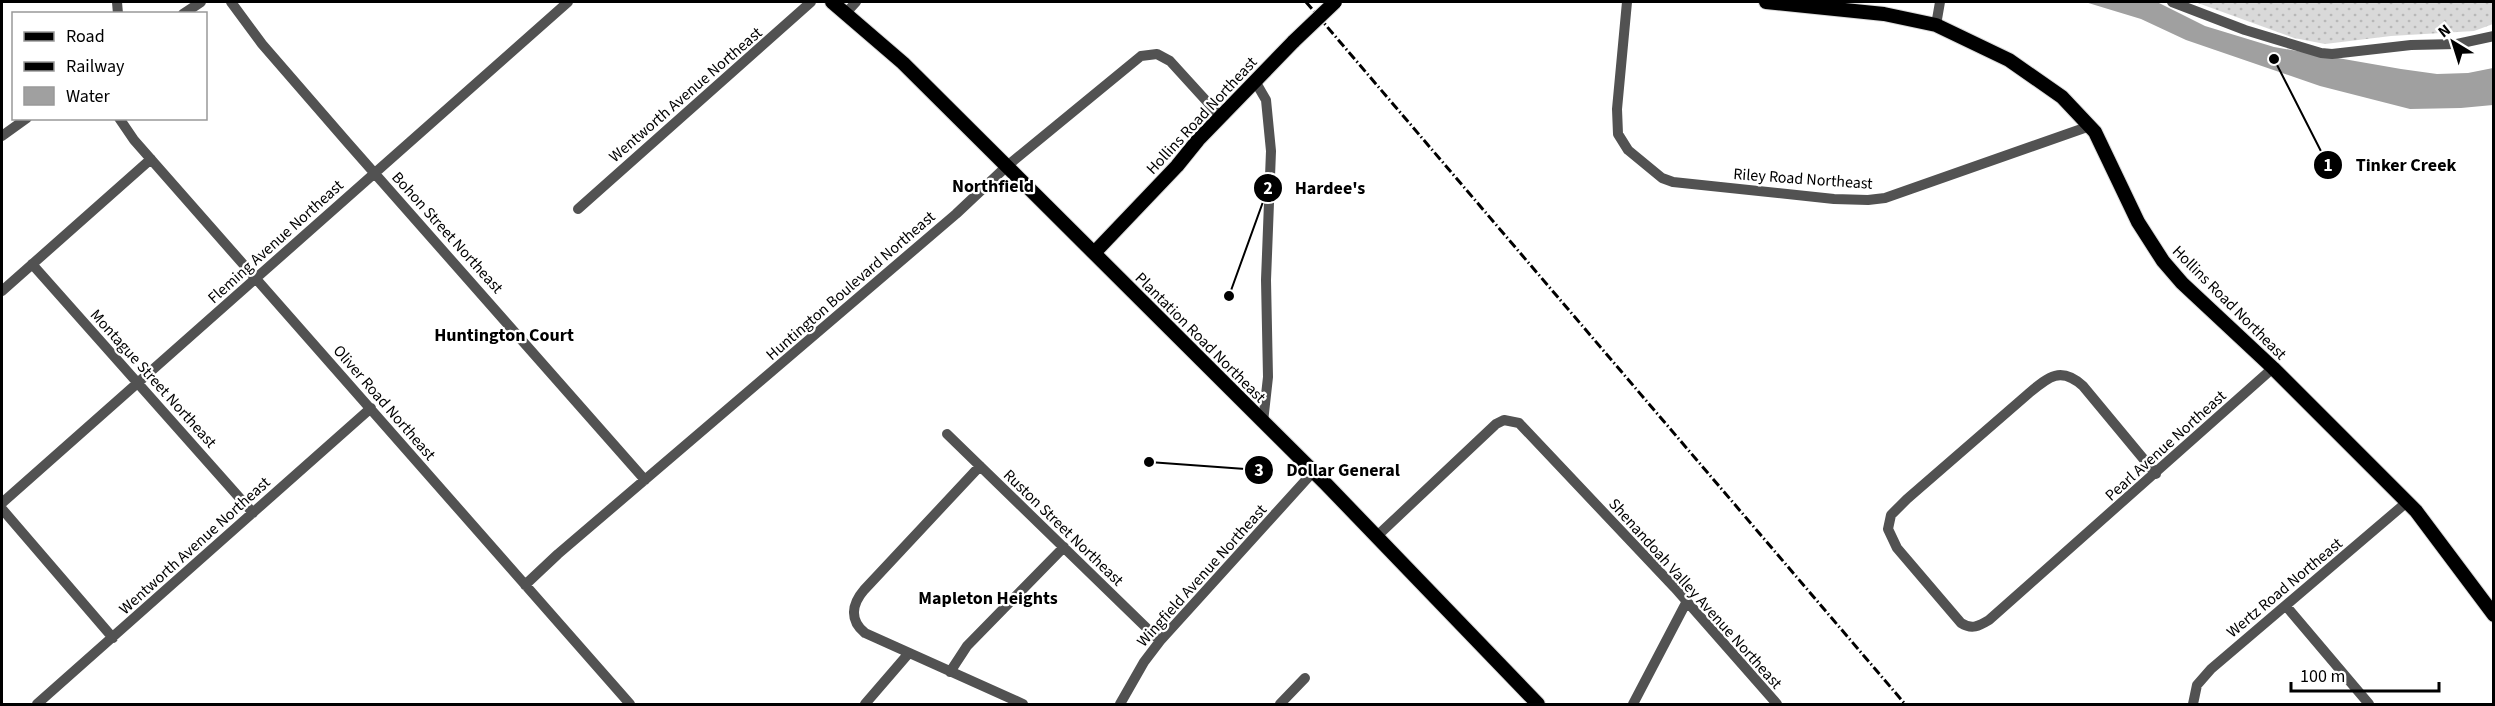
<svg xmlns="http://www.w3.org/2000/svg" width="2495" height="706" viewBox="0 0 2495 706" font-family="'Source Sans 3',sans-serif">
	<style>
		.grass { fill: url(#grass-dots) }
		.water { fill: #a0a0a0 }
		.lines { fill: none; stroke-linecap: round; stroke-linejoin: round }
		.major-casing { stroke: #dbdbdb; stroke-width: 16 }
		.minor { stroke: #525252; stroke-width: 10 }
		.major { stroke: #000; stroke-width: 14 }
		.rail { stroke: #000; stroke-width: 3; stroke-dasharray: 9 3 1.5 3; stroke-linecap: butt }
		.major-bridge-casing { stroke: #dbdbdb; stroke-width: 16; stroke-linecap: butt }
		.major-bridge { stroke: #000; stroke-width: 14 }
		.labels { text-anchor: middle; stroke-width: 4.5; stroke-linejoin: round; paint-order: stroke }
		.street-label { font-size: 16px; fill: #000; stroke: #fff }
		.neighbourhood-label { font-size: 18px; font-weight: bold; fill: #000; stroke: #fff }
		.leader { fill: none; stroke: #000; stroke-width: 2 }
		.callout-dot { fill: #000; stroke: #fff; stroke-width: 2 }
		.mark-label { font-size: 18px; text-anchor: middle; font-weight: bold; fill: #fff }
		.callout-label { font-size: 18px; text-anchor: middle; font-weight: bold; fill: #000; stroke: #fff; stroke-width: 4.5; stroke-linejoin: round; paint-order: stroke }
	</style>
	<defs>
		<pattern id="grass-dots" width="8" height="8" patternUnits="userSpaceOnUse" patternTransform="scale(1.5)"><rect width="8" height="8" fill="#d9d9d9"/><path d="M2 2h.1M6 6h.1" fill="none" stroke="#b8b8b8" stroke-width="1.8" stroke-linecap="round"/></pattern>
	</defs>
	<rect width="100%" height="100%" fill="#fff"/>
	<path class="grass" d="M2195,2H2493V24L2474,31L2391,36L2325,44L2294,38Z"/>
	<path class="water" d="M2085,2H2157L2205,26L2274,47L2401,69L2437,74L2468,73L2493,68V105L2461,108L2410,109L2320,86L2186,40L2141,19Z"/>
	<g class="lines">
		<defs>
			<path id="major" d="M832,2L903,63L1326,484L1538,704
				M1766,2L1884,14L1936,25L2009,60L2062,97L2095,132L2138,222L2163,261L2182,283L2273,368L2416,511L2494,615
				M1094,253L1177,166L1198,140L1294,41"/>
		</defs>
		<use href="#major" class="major-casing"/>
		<path class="minor" d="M117,2L118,14
			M231,2L262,44L347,142L645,480
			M1627,2L1617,109L1618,134L1628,150L1662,178L1673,182L1834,199L1868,200L1885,198L2090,126
			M2172,2L2245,30L2321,53L2332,54L2411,45L2457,44L2494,36
			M846,13L856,2
			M183,14L201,2
			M1936,25L1940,2
			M1255,81L1266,100L1271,151L1266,280L1268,377L1263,422
			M119,118L134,140L630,704
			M2,136L27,118
			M578,209L811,2
			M32,264L253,513
			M2,291L151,159
			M947,434L1160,641
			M980,466L864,590C852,604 849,620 865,633L1023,704
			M2156,474L2083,386C2060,365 2047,378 2028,394L1907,499L1891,515L1888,529L1897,548L1961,623C1972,630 1979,626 1989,620L2273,368
			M2,503L568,2
			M2,509L113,638
			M1376,537L1496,424L1504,420L1519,423L1675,588L1777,704
			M525,585L558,554L956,214L1007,166L1141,56L1157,54L1170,61L1221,117
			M2286,606L2369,704
			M950,672L967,646L1064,547
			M37,704L371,408
			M865,704L909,653
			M1120,704L1144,662L1160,641L1314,471
			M1280,704L1305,678
			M1633,704L1687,601
			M2193,704L2197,685L2211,669L2407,502"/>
		<use href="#major" class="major"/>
		<path class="rail" d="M1306,2L1905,704"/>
		<defs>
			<path id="major-bridge" d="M1294,41L1335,2"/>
		</defs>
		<use href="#major-bridge" class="major-bridge-casing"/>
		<use href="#major-bridge" class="major-bridge"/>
	</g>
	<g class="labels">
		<g class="street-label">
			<text transform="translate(685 94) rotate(-41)" y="6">Wentworth Avenue Northeast</text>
			<text transform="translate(1201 115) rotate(-47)" y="6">Hollins Road Northeast</text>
			<text transform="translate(1803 178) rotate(4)" y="6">Riley Road Northeast</text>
			<text transform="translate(448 232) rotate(48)" y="6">Bohon Street Northeast</text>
			<text transform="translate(275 241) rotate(-42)" y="6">Fleming Avenue Northeast</text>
			<text transform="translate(850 285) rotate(-41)" y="6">Huntington Boulevard Northeast</text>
			<text transform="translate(2230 302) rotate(45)" y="6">Hollins Road Northeast</text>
			<text transform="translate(1201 337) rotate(45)" y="6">Plantation Road Northeast</text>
			<text transform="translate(154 378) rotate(48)" y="6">Montague Street Northeast</text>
			<text transform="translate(385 402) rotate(49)" y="6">Oliver Road Northeast</text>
			<text transform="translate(2165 445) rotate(-42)" y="6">Pearl Avenue Northeast</text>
			<text transform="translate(1064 527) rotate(44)" y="6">Ruston Street Northeast</text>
			<text transform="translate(194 545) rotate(-42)" y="6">Wentworth Avenue Northeast</text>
			<text transform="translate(1201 575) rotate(-48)" y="6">Wingfield Avenue Northeast</text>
			<text transform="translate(2284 587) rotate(-40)" y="6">Wertz Road Northeast</text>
			<text transform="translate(1696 593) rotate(48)" y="6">Shenandoah Valley Avenue Northeast</text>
		</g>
		<g class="neighbourhood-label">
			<text x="993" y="192">Northfield</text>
			<text x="504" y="341">Huntington Court</text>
			<text x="988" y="604">Mapleton Heights</text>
		</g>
	</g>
	<path class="leader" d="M2274 59L2328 165M1229 296L1268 188M1149 462L1259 470"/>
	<g class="callout-dot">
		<circle cx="2274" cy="59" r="6"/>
		<circle cx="1229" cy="296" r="6"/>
		<circle cx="1149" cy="462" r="6"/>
		<circle cx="2328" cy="165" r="15"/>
		<circle cx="1268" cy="188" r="15"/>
		<circle cx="1259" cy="470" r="15"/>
	</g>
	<g class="mark-label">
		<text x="2328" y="171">1</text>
		<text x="1268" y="194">2</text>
		<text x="1259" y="476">3</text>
	</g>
	<g class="callout-label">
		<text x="2406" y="171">Tinker Creek</text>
		<text x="1330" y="194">Hardee's</text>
		<text x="1343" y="476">Dollar General</text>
	</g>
	<rect width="2495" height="706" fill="none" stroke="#000000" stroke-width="6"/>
	<rect x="12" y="12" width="195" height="108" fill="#ffffff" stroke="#999999" stroke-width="1.5"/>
	<rect x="24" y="32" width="30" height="9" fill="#000000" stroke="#999999" stroke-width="1.5"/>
	<text x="66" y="42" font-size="18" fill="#000000">Road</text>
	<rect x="24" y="62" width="30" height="9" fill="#000000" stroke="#999999" stroke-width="1.5"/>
	<text x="66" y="72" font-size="18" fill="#000000">Railway</text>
	<rect x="24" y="87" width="30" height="18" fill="#a0a0a0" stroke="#999999" stroke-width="1.5"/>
	<text x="66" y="102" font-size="18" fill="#000000">Water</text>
	<g transform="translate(2453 42) rotate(322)" stroke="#ffffff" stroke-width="4.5" paint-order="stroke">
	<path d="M0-4.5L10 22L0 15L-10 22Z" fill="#000000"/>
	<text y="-9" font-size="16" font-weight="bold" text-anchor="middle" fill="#000000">N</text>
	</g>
	<path d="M2291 682v9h148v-9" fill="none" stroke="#000000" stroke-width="3"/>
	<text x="2300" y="682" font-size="18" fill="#000000" stroke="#ffffff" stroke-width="4.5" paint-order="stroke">100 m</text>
</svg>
